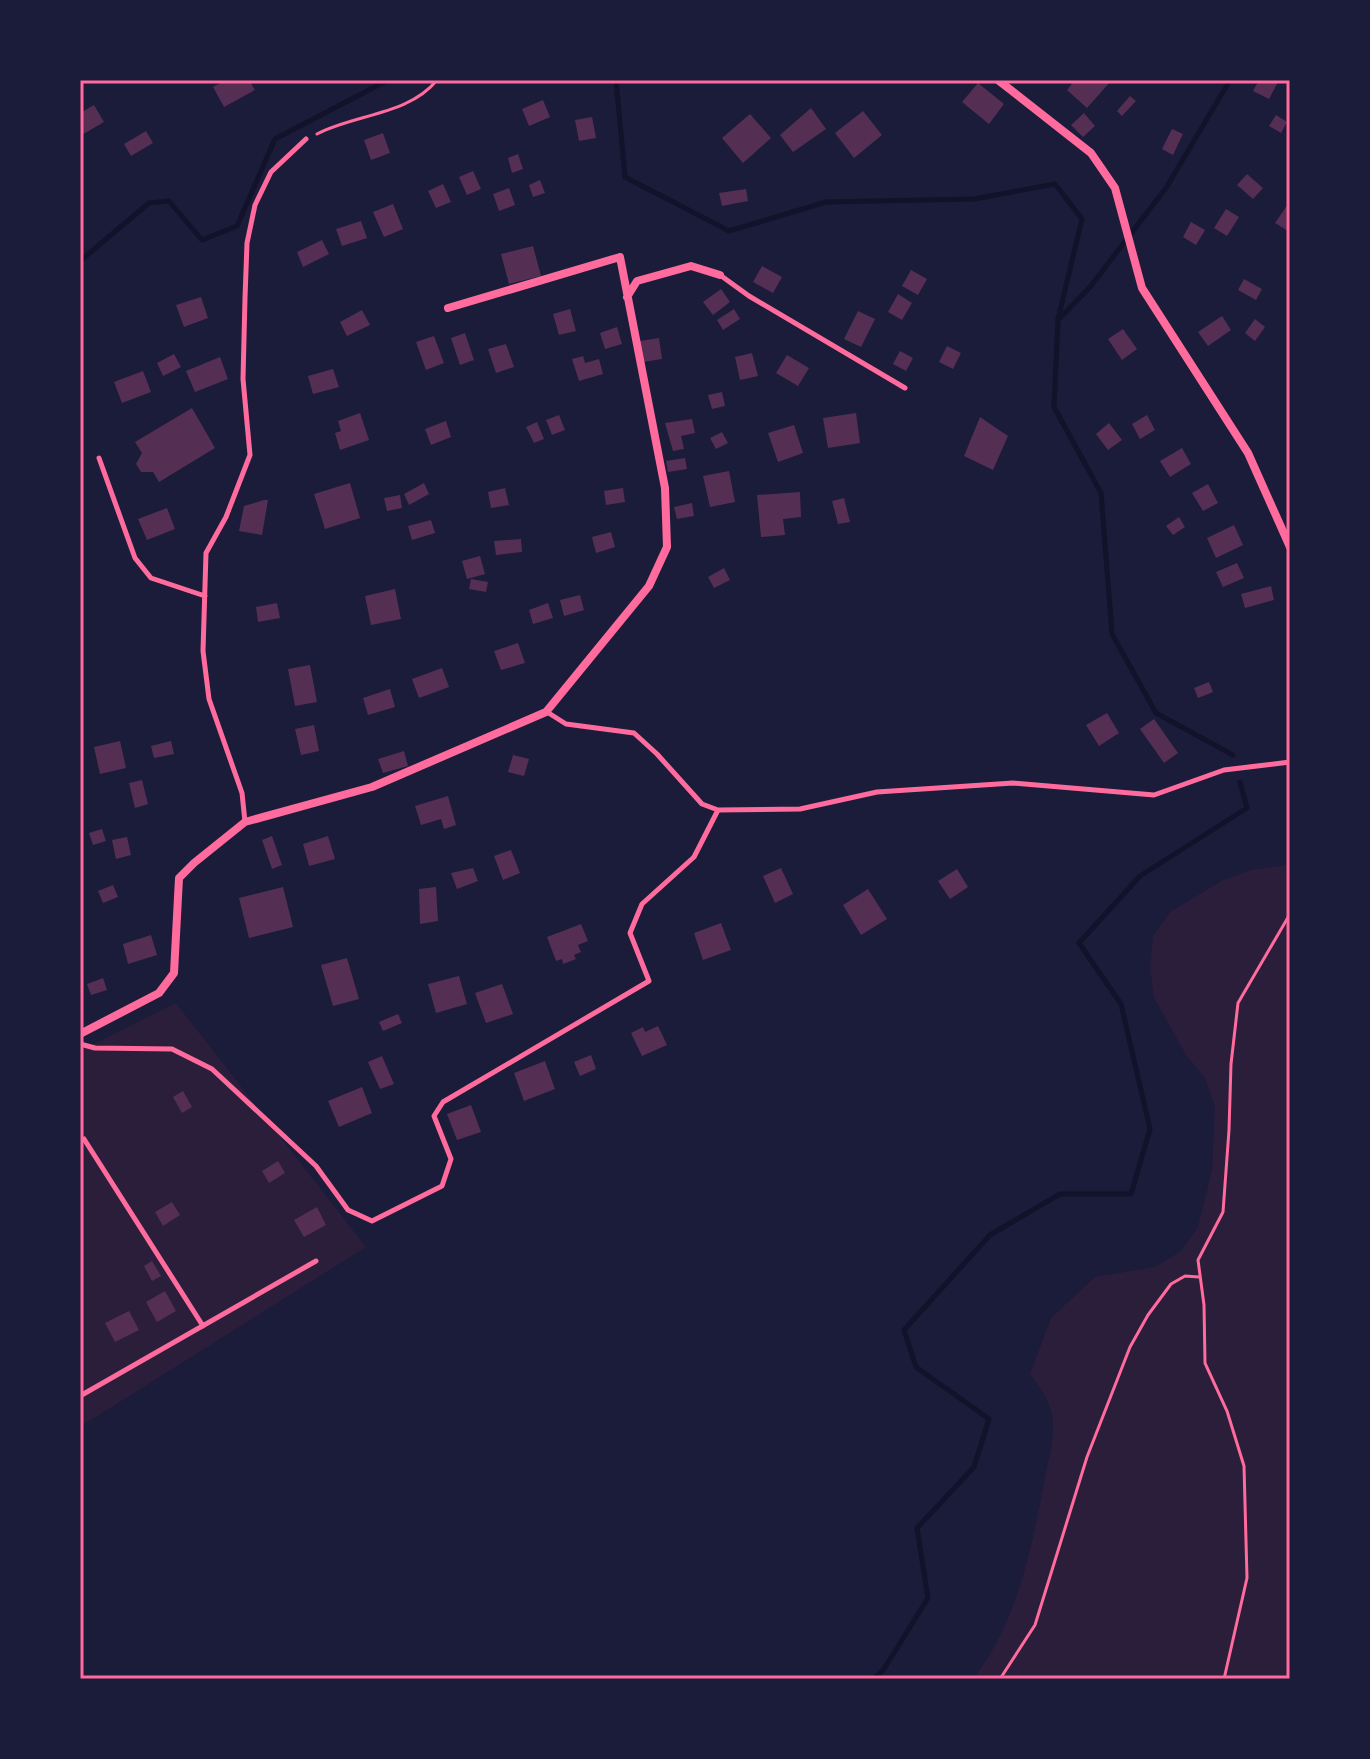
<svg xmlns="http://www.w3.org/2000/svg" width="1370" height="1759" viewBox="0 0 1370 1759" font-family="'IBM Plex Sans',sans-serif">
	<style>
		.green { fill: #2a1e3b }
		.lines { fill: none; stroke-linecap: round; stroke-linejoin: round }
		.stream { stroke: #12122b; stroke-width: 5 }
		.building { fill: #542f53 }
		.path { stroke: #ff6b9d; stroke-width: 3 }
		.service { stroke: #ff6b9d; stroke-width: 5 }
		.minor { stroke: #ff6b9d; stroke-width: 8 }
		.neatline { fill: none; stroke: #ff6b9d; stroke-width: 3 }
	</style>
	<rect width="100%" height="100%" fill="#1b1b3a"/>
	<path class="green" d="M1290,865V1679H973C1018,1621 1032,1547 1045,1477C1048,1462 1053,1444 1053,1429C1054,1406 1043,1391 1030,1374L1051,1318L1095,1277L1155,1267L1181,1251L1198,1227L1212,1170L1215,1107L1205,1078L1186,1055L1154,998L1150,967L1153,936L1170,912L1223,880L1251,870Z
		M176,1003L366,1247L80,1427V1051Z"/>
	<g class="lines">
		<path class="stream" d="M616,80L625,177L729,231L826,202L974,199L1055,184L1082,219L1058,319L1054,407L1101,493L1112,634L1156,713L1233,755
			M80,261L149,203L169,201L202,240L237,226L275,139L388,80
			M1059,319L1090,287L1166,188L1230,80
			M874,1679L884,1669L928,1598L917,1528L974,1467L989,1419L916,1367L904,1330L990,1235L1060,1194H1131L1150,1129L1121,1004L1079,943L1140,876L1247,808L1240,782"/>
	</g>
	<path class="building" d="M226,80H249L255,90L224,107L213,87Z
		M1075,80H1108L1110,82L1087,108L1067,90Z
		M1259,80L1278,82L1269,99L1253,91Z
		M978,83L1004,104L989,124L962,102Z
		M1130,96L1136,101L1122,116L1117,111Z
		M543,100L550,117L529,126L522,109Z
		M94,105L104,122L80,136V113Z
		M811,108L826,129L793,152L780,135Z
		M863,111L882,135L854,158L835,133Z
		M1084,113L1095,126L1083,137L1071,125Z
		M750,114L771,138L743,163L722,138Z
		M1276,115L1287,122L1281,133L1269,126Z
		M592,117L596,138L579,141L575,120Z
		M1172,129L1183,134L1173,155L1162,149Z
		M146,131L153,143L131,156L124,144Z
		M383,133L390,153L371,160L364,140Z
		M518,154L523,169L512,173L508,158Z
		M473,171L481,189L467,195L459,177Z
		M1247,174L1263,188L1253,199L1237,185Z
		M540,180L545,193L533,197L529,185Z
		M443,184L451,202L436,208L428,191Z
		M509,188L515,205L499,211L493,194Z
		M746,189L748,201L722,206L719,193Z
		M1290,201V228L1288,231L1275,223Z
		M393,204L403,229L384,237L373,212Z
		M1226,209L1239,217L1227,236L1214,228Z
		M361,221L367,238L342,246L336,229Z
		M1191,222L1205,230L1196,245L1183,237Z
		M322,240L329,254L303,267L297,252Z
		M533,246L541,276L509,284L501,254Z
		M762,266L782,277L773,293L753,282Z
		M911,270L927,279L918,295L902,286Z
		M1244,279L1262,289L1256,300L1238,290Z
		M721,289L730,302L713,315L703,302Z
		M898,294L912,303L902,320L888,312Z
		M201,297L208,318L184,327L176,305Z
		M570,309L576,331L559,335L553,314Z
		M734,309L740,319L723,330L717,320Z
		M362,310L370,325L347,336L340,322Z
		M858,311L875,319L861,347L844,339Z
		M1222,316L1231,330L1208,346L1198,332Z
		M1255,319L1265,327L1255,341L1245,333Z
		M617,327L622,344L605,349L600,333Z
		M1123,329L1137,349L1122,360L1108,339Z
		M465,333L474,360L460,365L451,338Z
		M434,336L444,363L426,370L416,342Z
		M659,338L662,359L643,362L640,341Z
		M506,344L514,367L496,373L488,349Z
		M947,346L961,353L953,369L939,362Z
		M900,351L913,358L906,371L893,364Z
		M752,353L758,376L740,380L735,357Z
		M174,354L181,367L163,376L157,363Z
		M787,355L809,368L798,386L776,373Z
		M583,356L585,363L599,359L603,374L579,381L572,359Z
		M220,357L228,379L195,392L186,371Z
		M333,369L339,387L313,394L308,376Z
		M143,371L151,392L122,403L114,382Z
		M722,392L725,406L712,409L708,395Z
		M192,408L215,448L159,482L153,472H141L136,464L142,453L135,442Z
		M360,413L369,440L340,450L335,433L341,431L338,421Z
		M856,413L860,443L828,448L823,418Z
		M559,415L565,430L552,435L546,420Z
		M1147,415L1155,430L1140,439L1132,424Z
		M980,417L1008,436L993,470L964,456Z
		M692,419L695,433L681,436L684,449L673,451L665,423Z
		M446,421L451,437L431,445L425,429Z
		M537,422L544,439L534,443L526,427Z
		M1109,423L1122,440L1108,450L1096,434Z
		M794,425L803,453L778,462L768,433Z
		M722,432L728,443L716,449L710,438Z
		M1182,448L1191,464L1170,477L1160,461Z
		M685,458L687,469L668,472L666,461Z
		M729,471L735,502L710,507L703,476Z
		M350,483L360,518L325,529L314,494Z
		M424,483L429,494L409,505L404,494Z
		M1208,484L1218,503L1203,511L1192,493Z
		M505,488L509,505L491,508L488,492Z
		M623,488L625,502L606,505L604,491Z
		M800,492L801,517L783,519L785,535L761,537L757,495Z
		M400,495L402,508L387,511L384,498Z
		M844,498L850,522L838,524L832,501Z
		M264,500H268L262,535L239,531L244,506Z
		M692,503L694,516L677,519L674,507Z
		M167,508L175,529L147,540L138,519Z
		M1179,517L1185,527L1173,535L1166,526Z
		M431,520L435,533L412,540L408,526Z
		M1234,525L1243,545L1216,558L1207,538Z
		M611,532L615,547L596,553L592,537Z
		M521,539L522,552L496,555L494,541Z
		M480,556L485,574L467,579L462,561Z
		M1237,563L1244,578L1223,587L1216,572Z
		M724,568L730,580L714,588L708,577Z
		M471,579L488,582L486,592L469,589Z
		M1271,586L1274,600L1245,608L1241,594Z
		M395,589L401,619L371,625L365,596Z
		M580,595L584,610L564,616L560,600Z
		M277,603L280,618L258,622L256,607Z
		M548,603L553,618L533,624L529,610Z
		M518,643L525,663L501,670L494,651Z
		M310,665L317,702L295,706L288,669Z
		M442,668L449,687L419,698L412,679Z
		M1209,682L1213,692L1198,698L1194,688Z
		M390,689L395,707L368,715L363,698Z
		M1107,713L1119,733L1099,746L1086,725Z
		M1154,719L1178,753L1164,763L1140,729Z
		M314,725L319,751L301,755L295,729Z
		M120,741L126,768L100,774L94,747Z
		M171,741L174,754L154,758L151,746Z
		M404,751L408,766L383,773L378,759Z
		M513,755L529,759L524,776L508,772Z
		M142,780L148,804L135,808L129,783Z
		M448,796L456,825L444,829L441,819L421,825L415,806Z
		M102,829L106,841L93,845L89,833Z
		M272,836L282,865L272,869L262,840Z
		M328,836L335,859L309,866L303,844Z
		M127,837L131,855L116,859L112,840Z
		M511,850L520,873L503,880L494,856Z
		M473,868L478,881L457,889L451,873Z
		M781,868L793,894L775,903L763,876Z
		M957,869L968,887L950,899L938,881Z
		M113,885L118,897L103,903L98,891Z
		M283,887L293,927L249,938L239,898Z
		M436,887L438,921L420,924L419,889Z
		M868,889L887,919L861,935L843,905Z
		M721,923L731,950L703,960L694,933Z
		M581,924L588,941L578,945L581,952L574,955L576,959L563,964L562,959L556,961L547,937Z
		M151,935L157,955L128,964L123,944Z
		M347,958L359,999L333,1006L321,965Z
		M459,976L467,1004L436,1013L428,984Z
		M103,978L107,990L91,995L87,984Z
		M502,984L513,1014L486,1023L475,993Z
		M398,1014L402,1023L383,1031L379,1022Z
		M658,1026L667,1045L642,1056L631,1033L643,1027L645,1032Z
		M591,1055L596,1069L580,1076L574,1062Z
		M382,1056L394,1084L380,1089L368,1062Z
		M545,1061L555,1089L524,1101L514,1073Z
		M362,1087L372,1113L339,1127L328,1101Z
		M183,1091L192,1107L182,1113L173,1097Z
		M471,1105L481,1132L457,1140L447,1114Z
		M278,1161L285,1173L269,1183L262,1171Z
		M172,1202L180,1215L163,1226L155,1212Z
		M317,1207L326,1225L304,1237L294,1220Z
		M152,1261L161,1276L152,1281L144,1266Z
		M165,1291L176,1311L157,1322L146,1302Z
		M129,1311L139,1330L115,1342L105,1323Z"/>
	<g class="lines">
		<path class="path" d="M317,134C355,114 409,115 437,80
			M1000,1679L1035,1625L1087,1457L1130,1347L1148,1315L1171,1284L1185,1276L1199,1277
			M1224,1679L1247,1578L1244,1466L1227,1411L1205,1363L1204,1305L1198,1260L1223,1212L1229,1130L1231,1064L1238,1003L1290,914"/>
		<path class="service" d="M720,275L749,296L905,388
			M99,458L135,558L151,578L205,596
			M547,712L566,724L634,733L657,754L702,804L718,810L800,809L877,792L1013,783L1154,795L1224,770L1290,762
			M245,822L242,793L209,699L203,651L206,553L226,517L250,455L243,379L245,298L247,243L255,205L271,172L306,139
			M80,1044L95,1048L172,1049L212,1069L316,1166L348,1210L372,1221L442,1186L451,1159L434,1116L443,1102L649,981L630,933L642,904L694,857L718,810
			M84,1139L203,1326
			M80,1396L316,1261"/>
		<path class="minor" d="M998,80L1091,153L1115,188L1142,288L1248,453L1290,547
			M627,297L637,281L691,266L720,275
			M80,1034L159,993L174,973L179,878L194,863L245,822L372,787L546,712L649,586L667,547L665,488L620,257L448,308"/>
	</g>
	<rect width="1370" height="1759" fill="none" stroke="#1b1b3a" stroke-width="164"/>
	<rect x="82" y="82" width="1206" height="1595" class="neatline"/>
</svg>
